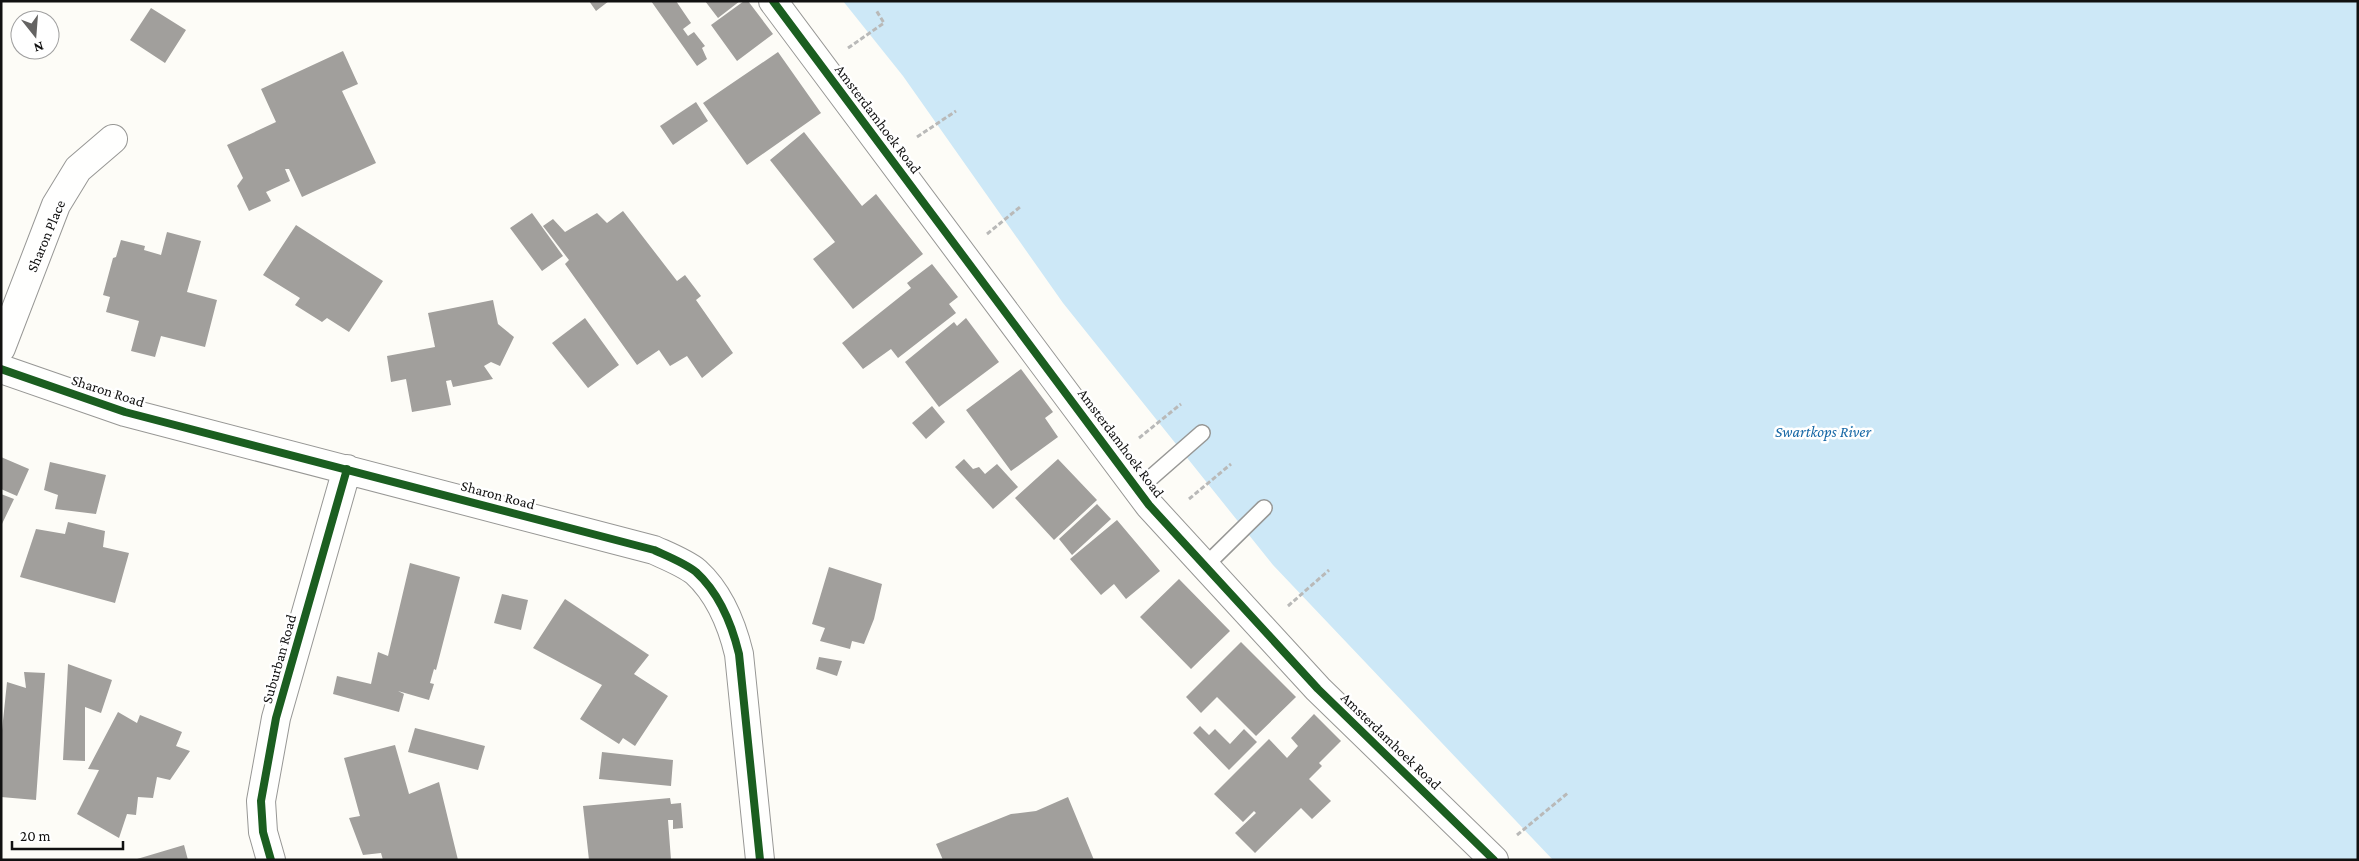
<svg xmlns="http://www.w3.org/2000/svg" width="2359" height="861" viewBox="0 0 2359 861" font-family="'Crimson Pro',serif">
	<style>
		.water { fill: #cde8f7 }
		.building { fill: #a19f9c }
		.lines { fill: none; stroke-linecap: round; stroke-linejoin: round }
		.lane-casing { stroke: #979795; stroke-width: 18 }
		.street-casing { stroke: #979795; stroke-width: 30 }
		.path { stroke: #b9b9b8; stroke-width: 3; stroke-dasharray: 5 2.5; stroke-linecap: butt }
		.lane { stroke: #fffffe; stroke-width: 15 }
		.street { stroke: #fffffe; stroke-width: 28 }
		.cycleway-casing { stroke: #fff; stroke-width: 11 }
		.cycleway { stroke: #1b5e20; stroke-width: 8 }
		.labels { text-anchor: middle; stroke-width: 5; stroke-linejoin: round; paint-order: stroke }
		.street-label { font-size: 15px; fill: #111; stroke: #fff }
		.water-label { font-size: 16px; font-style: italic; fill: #1768a6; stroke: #fff }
	</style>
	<rect width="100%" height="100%" fill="#fdfcf7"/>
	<path class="water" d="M843,1H2358V860H1553L1273,565L1063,303L903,76Z"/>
	<path class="building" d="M589,1H609L596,11Z
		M651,1H676L691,23L683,29L688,36L694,32L705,46L702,48L707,59L697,66Z
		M705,1H740L718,18Z
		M744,1H748L773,34L737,61L711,25Z
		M151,8L186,30L165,63L130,40Z
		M343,51L358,84L342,91L376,163L302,197L289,169H285L290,181L266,192L271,201L249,211L237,186L243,178L227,145L276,122L261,89Z
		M778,52L821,113L747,165L703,103Z
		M696,102L708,121L673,145L660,126Z
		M804,132L862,206L876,194L923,254L853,309L813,259L835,242L770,160Z
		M623,211L677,281L685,275L701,296L696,300L733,353L702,378L687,356L670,366L659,350L637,365L565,264L569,260L543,226L553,219L565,232L597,213L607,223Z
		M532,213L563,256L542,271L510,228Z
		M296,225L383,281L349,332L327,318L322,322L295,305L300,298L263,275Z
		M167,232L201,241L187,292L217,300L205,347L161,336L155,357L131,351L139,321L106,312L110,297L103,295L113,258L116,257L121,240L145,246L144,250L161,255Z
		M932,264L958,297L949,304L956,313L898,358L891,349L863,369L842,343L911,288L907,283Z
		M493,300L498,324L514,337L500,366L491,362L484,366L493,379L453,387L451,380L446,381L451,405L412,412L406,379L391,382L387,356L435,347L428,313Z
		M585,318L619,365L588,388L552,343Z
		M966,318L999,362L939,407L905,362L954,322L957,326Z
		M1021,369L1053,412L1045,418L1058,437L1011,471L966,410Z
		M932,406L945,422L926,439L912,423Z
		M1,457L29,469L17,496L1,489Z
		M964,459L973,469L979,467L985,474L997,464L1018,487L993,509L955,467Z
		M1058,459L1097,500L1054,540L1015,498Z
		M50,462L106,475L96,514L55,509L58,495L44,490Z
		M1,494L14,499L1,526Z
		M1097,504L1111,519L1072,555L1059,539Z
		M1117,520L1160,571L1126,599L1114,584L1101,595L1070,559Z
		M68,522L105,531L103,547L129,553L115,603L20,577L36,529L65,534Z
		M410,563L460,577L436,670L434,669L430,683L434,684L429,700L398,691L404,694L399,712L333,694L337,676L371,684L378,652L388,656Z
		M829,567L882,584L874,619L864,644L852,641L850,649L820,641L825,628L812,624Z
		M1179,579L1230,631L1191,669L1140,617Z
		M502,594L528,600L521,630L494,623Z
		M565,599L649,655L634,674L668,696L635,746L623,738L619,744L580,719L602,685L533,648Z
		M1241,642L1296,697L1256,736L1217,697L1201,713L1186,697Z
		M819,657L842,661L837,676L816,669Z
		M68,664L112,680L101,713L85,707V761L63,760Z
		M24,672L45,673L36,800L1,797V740L7,682L26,688Z
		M118,712L137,723L140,715L182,732L176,746L190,751L170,780L157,777L153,798L138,797L136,815L127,814L119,838L77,814L99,770L88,769Z
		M1314,714L1341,741L1319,763L1322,766L1309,779L1331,801L1312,819L1301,808L1255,853L1235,833L1256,813L1254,811L1243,822L1214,794L1269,739L1287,758L1298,746L1291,738Z
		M1200,726L1209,735L1215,729L1230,744L1244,729L1257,742L1229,770L1193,733Z
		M415,728L485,746L478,770L408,752Z
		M395,745L409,794L439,782L458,860H383L381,853L363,855L349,818L360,816L344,758Z
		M602,752L673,760L671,786L599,779Z
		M1068,797L1094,860H943L936,844L1011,814L1036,811Z
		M670,798L671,804L681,803L683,828L673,829V820H668L671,860H589L583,806Z
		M184,845L188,860H137V859Z"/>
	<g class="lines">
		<defs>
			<path id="lane" d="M1138,489L1202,433
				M1205,566L1264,508"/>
			<path id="street" d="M773,1L1149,505L1318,689L1494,860
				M1,348L56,205L78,169L113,139
				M1,369L125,412L654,550C667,556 685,563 696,572C719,593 732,625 739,654L760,860
				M271,860L263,832L261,801L276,718L347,469"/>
		</defs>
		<use href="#lane" class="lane-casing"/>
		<use href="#street" class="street-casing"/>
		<path class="path" d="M848,48L884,23L876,10
			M917,137L956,111
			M987,234L1020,207
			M1139,438L1181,404
			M1189,499L1231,464
			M1288,606L1329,570
			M1517,835L1569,792"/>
		<use href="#lane" class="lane"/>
		<use href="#street" class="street"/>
		<defs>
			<path id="cycleway" d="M773,1L1149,505L1318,689L1494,860
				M1,369L125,412L654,550C667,556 685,563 696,572C719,593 732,625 739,654L760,860
				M271,860L263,832L261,801L276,718L347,469"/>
		</defs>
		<use href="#cycleway" class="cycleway-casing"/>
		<use href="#cycleway" class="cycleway"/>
	</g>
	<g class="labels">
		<g class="street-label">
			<text transform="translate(878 119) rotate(53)" y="5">Amsterdamhoek Road</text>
			<text transform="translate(46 236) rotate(-67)" y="5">Sharon Place</text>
			<text transform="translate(108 391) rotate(18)" y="5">Sharon Road</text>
			<text transform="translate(1121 443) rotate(53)" y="5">Amsterdamhoek Road</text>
			<text transform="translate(498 495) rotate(15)" y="5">Sharon Road</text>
			<text transform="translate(279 659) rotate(-74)" y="5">Suburban Road</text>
			<text transform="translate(1391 741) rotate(44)" y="5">Amsterdamhoek Road</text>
		</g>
		<g class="water-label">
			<text x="1823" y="437">Swartkops River</text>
		</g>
	</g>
	<rect width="2359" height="861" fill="none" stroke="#111111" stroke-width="5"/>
	<g transform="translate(35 35) rotate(163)"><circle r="24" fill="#ffffff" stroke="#a0a0a0"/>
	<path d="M0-4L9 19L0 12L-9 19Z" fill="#646362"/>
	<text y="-8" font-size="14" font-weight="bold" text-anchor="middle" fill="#111111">N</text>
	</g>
	<path d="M12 841v8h111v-8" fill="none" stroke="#111111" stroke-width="2.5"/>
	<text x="20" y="841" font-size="15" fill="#111111" stroke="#ffffff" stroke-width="4" paint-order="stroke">20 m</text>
</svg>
